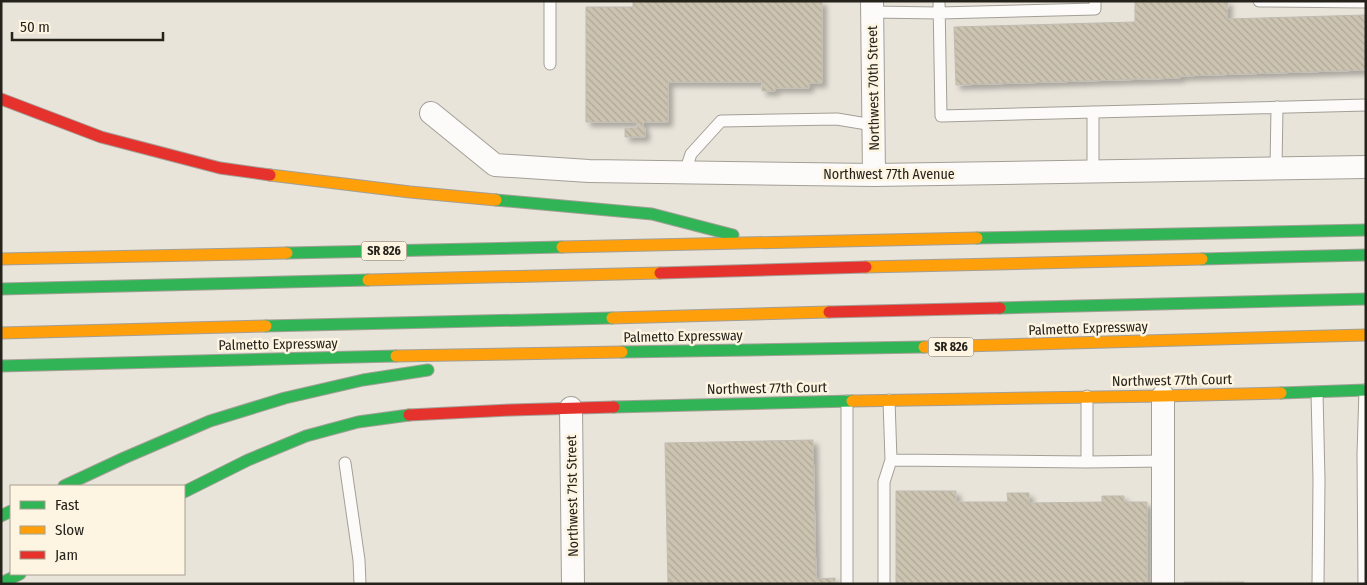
<svg xmlns="http://www.w3.org/2000/svg" width="1367" height="585" viewBox="0 0 1367 585" font-family="'Fira Sans Condensed',sans-serif">
	<style>
		.building { fill: url(#building-back-hatch); stroke: #c0bcb4; filter: url(#shadow) }
		.lines { fill: none; stroke-linecap: round; stroke-linejoin: round }
		.lane-casing { stroke: #a39f97; stroke-width: 13 }
		.street-casing { stroke: #a39f97; stroke-width: 24 }
		.fast-casing { stroke: #a39f97; stroke-width: 13 }
		.slow-casing { stroke: #a39f97; stroke-width: 13 }
		.jam-casing { stroke: #a39f97; stroke-width: 13 }
		.lane { stroke: #fcfbf9; stroke-width: 11 }
		.street { stroke: #fcfbf9; stroke-width: 22 }
		.fast { stroke: #30b455; stroke-width: 11 }
		.slow { stroke: #ff9f0a; stroke-width: 11 }
		.jam { stroke: #e5322d; stroke-width: 11 }
		.labels { text-anchor: middle; stroke-width: 5; stroke-linejoin: round; paint-order: stroke }
		.shield { fill: #fdf4e1; stroke: #666156; stroke-width: 1 }
		.shield-label { font-size: 12px; font-weight: bold; fill: #25221b }
		.street-label { font-size: 14px; fill: #25221b; stroke: #fdf4e1 }
	</style>
	<defs>
		<pattern id="building-back-hatch" width="6" height="6" patternUnits="userSpaceOnUse" patternTransform="scale(1.25)"><rect width="6" height="6" fill="#ccc4b0"/><path d="M-1 5l2 2M0 0l6 6M5-1l2 2" fill="none" stroke="#afa897"/></pattern>
		<filter id="shadow"><feDropShadow dx="4.5" dy="4.5" stdDeviation="2.5" flood-color="#0004"/></filter>
	</defs>
	<rect width="100%" height="100%" fill="#e9e4da"/>
	<path class="building" d="M633,1H822V83H809V88H775V91H762V82H668V122H643V128H645V137H625V128H637V122H586V7H633Z
		M1135,1H1228L1227,19L1366,15V70L1180,76V78L956,85L954,27L1135,22Z
		M813,440L816,579L835,578V584H668L665,443Z
		M896,491H956V502H1008L1007,493H1029V503L1102,502V496H1124V502H1147V584H896Z
		M1184,582H1244V584H1184Z"/>
	<g class="lines">
		<defs>
			<path id="lane" d="M550,1V64
				M939,1L941,116L1366,105
				M1259,1L1366,2
				M872,12L939,13L1095,9V1
				M1276,168L1277,107
				M1093,171V112
				M685,172L691,154L721,121L837,119L873,125
				M1365,390L1363,454H1366
				M1317,392L1319,480L1318,584
				M889,400L891,460L1087,462L1164,461
				M847,401V584
				M1363,454L1364,584
				M1087,462V396
				M345,463L359,560L360,584
				M884,584V482L891,460"/>
			<path id="street" d="M872,1L874,175
				M431,113L495,165L589,171L874,175L1366,167
				M1163,396V584
				M571,408L573,584"/>
			<path id="fast" d="M496,200L652,214L733,235
				M977,238L1366,230
				M287,253L562,247
				M1202,259L1366,255
				M1,289L368,280
				M1000,308L1366,299
				M266,326L612,318
				M622,352L924,347
				M1,366L396,356
				M1281,393L1366,390
				M614,407L852,401
				M64,486L124,458L210,421L285,398L363,380L428,370
				M184,492L248,460L306,436L358,422L409,415
				M1,516L11,511
				M1,583L20,574"/>
			<path id="slow" d="M270,175L410,192L496,200
				M562,247L977,238
				M1,259L287,253
				M866,267L1202,259
				M368,280L660,273
				M612,318L829,312
				M1,333L266,326
				M924,347L1366,335
				M396,356L622,352
				M852,401L1163,396L1281,393"/>
			<path id="jam" d="M1,99L101,137L220,168L270,175
				M660,273L866,267
				M829,312L1000,308
				M409,415L511,410L614,407"/>
		</defs>
		<use href="#lane" class="lane-casing"/>
		<use href="#street" class="street-casing"/>
		<use href="#fast" class="fast-casing"/>
		<use href="#slow" class="slow-casing"/>
		<use href="#jam" class="jam-casing"/>
		<use href="#lane" class="lane"/>
		<use href="#street" class="street"/>
		<use href="#fast" class="fast"/>
		<use href="#slow" class="slow"/>
		<use href="#jam" class="jam"/>
	</g>
	<g class="labels">
		<g class="shield">
			<rect x="361.5" y="241.5" width="45" height="19" rx="4"/>
			<rect x="928.5" y="337.5" width="45" height="19" rx="4"/>
		</g>
		<g class="shield-label">
			<text x="384" y="255">SR 826</text>
			<text x="951" y="351">SR 826</text>
		</g>
		<g class="street-label">
			<text transform="translate(873 88) rotate(-91)" y="5">Northwest 70th Street</text>
			<text x="889" y="179">Northwest 77th Avenue</text>
			<text transform="translate(1088 328) rotate(-2)" y="5">Palmetto Expressway</text>
			<text transform="translate(683 336) rotate(-1)" y="5">Palmetto Expressway</text>
			<text transform="translate(278 344) rotate(-1)" y="5">Palmetto Expressway</text>
			<text transform="translate(1172 380) rotate(-1)" y="5">Northwest 77th Court</text>
			<text transform="translate(767 388) rotate(-1)" y="5">Northwest 77th Court</text>
			<text transform="translate(572 496) rotate(-91)" y="5">Northwest 71st Street</text>
		</g>
	</g>
	<rect width="1367" height="585" fill="none" stroke="#25221b" stroke-width="5"/>
	<rect x="10" y="485" width="175" height="90" fill="#fdf4e1" stroke="#a7a092"/>
	<rect x="20" y="501" width="25" height="8" fill="#30b455" stroke="#a7a092"/>
	<text x="55" y="510" font-size="15" fill="#25221b">Fast</text>
	<rect x="20" y="526" width="25" height="8" fill="#ff9f0a" stroke="#a7a092"/>
	<text x="55" y="535" font-size="15" fill="#25221b">Slow</text>
	<rect x="20" y="551" width="25" height="8" fill="#e5322d" stroke="#a7a092"/>
	<text x="55" y="560" font-size="15" fill="#25221b">Jam</text>
	<path d="M12 32v8h151v-8" fill="none" stroke="#25221b" stroke-width="2.5"/>
	<text x="20" y="32" font-size="15" fill="#25221b" stroke="#fdf4e1" stroke-width="4" paint-order="stroke">50 m</text>
</svg>
